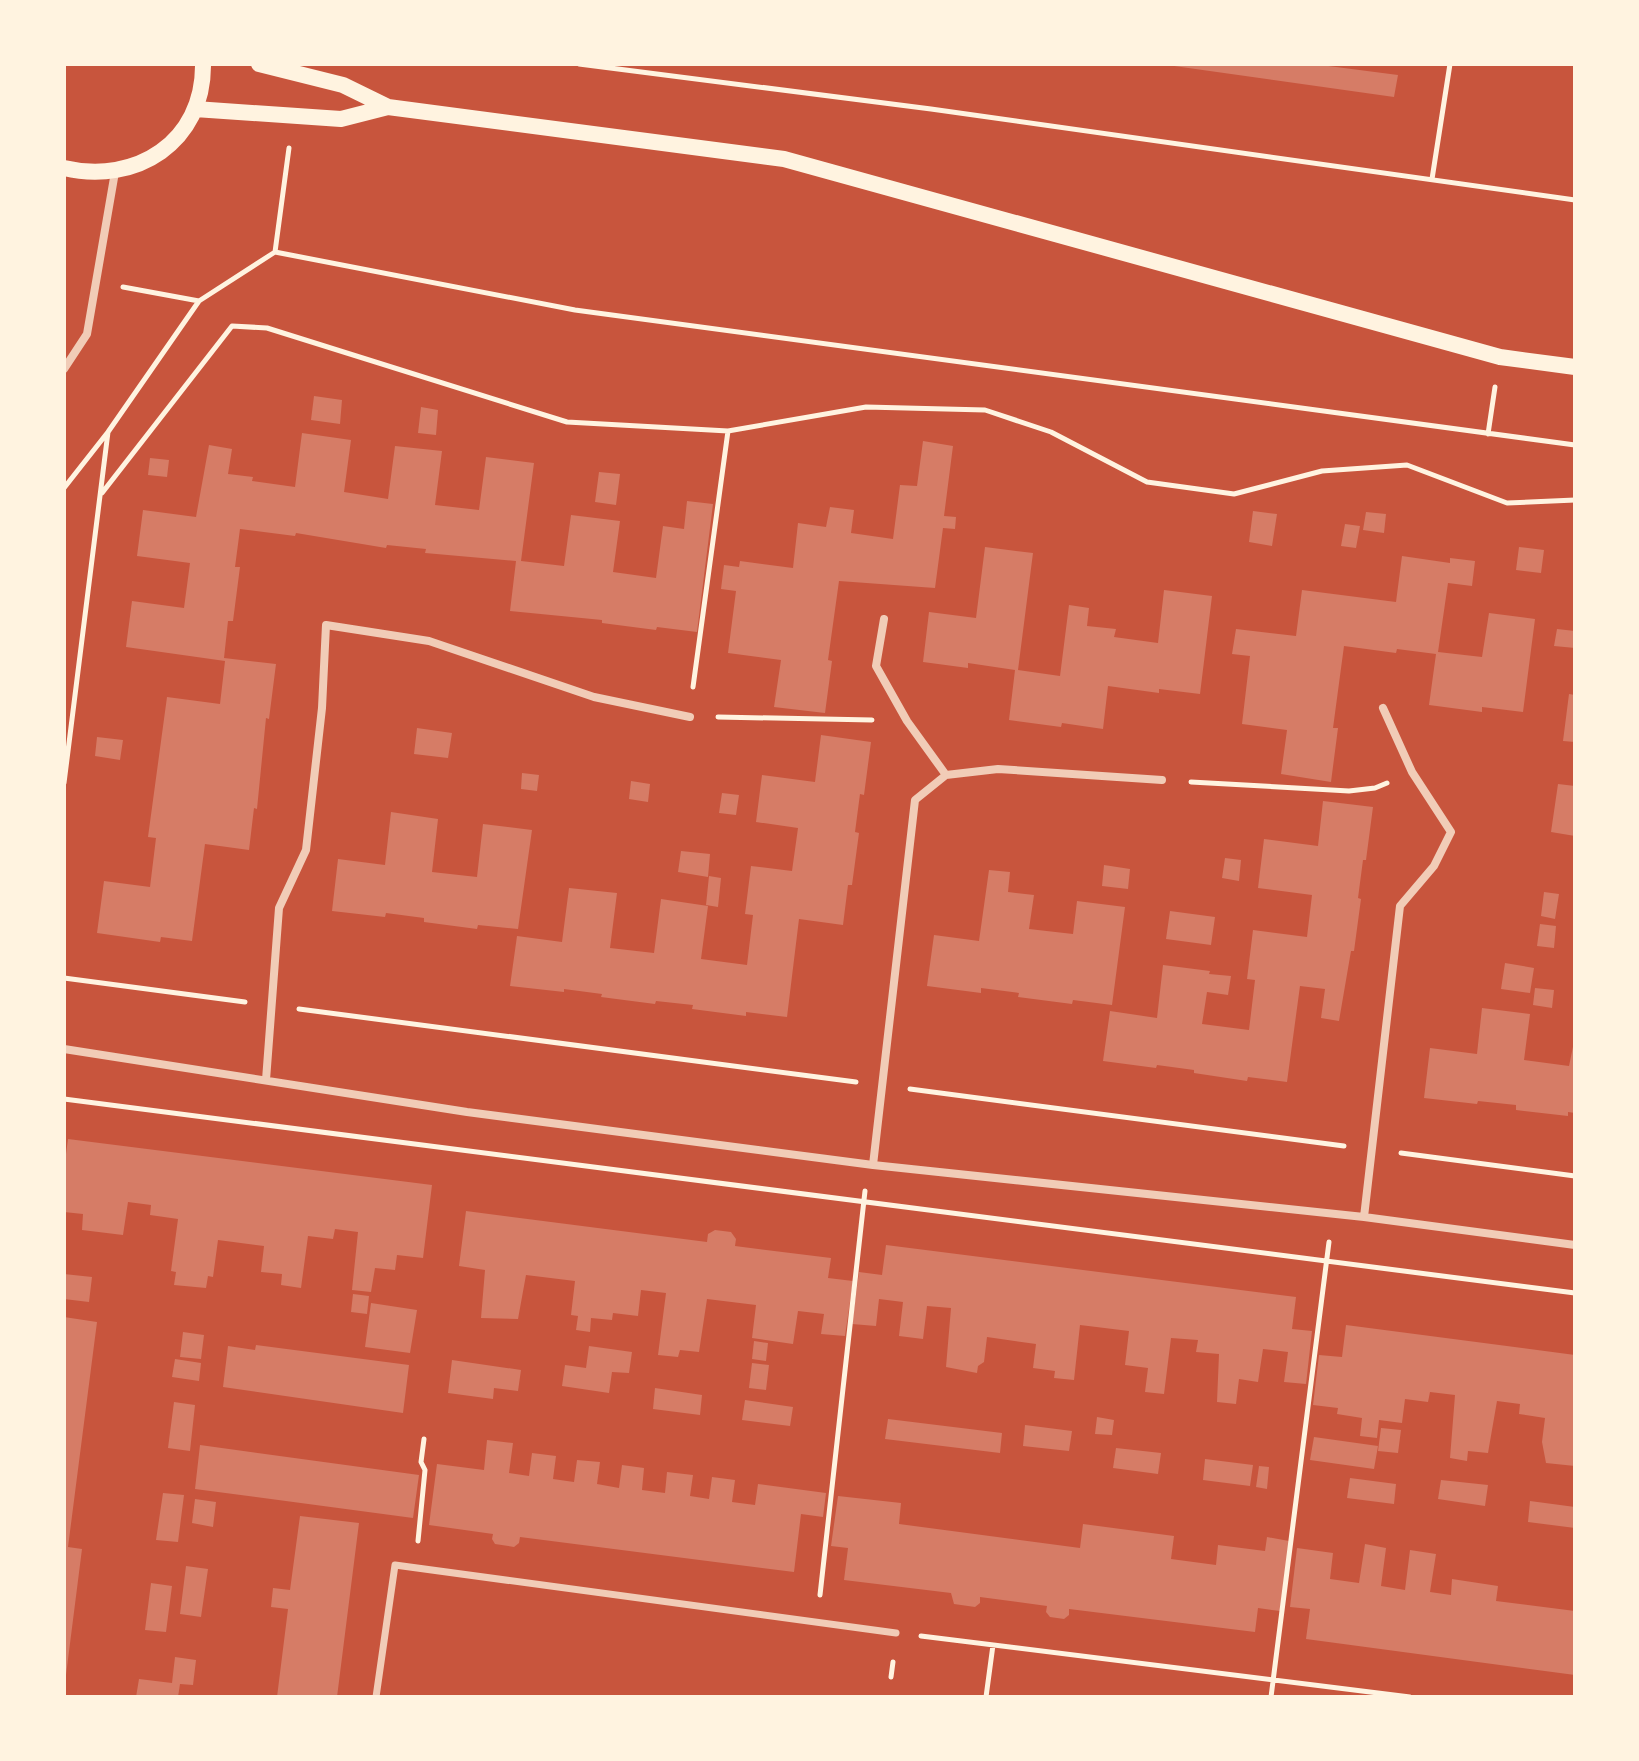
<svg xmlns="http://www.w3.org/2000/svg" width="1639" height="1761" viewBox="0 0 1639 1761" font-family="Montserrat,sans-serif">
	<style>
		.building { fill: #d67c66 }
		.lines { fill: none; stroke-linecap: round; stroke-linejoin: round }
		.path { stroke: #fff3e0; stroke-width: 5 }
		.pedestrian { stroke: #f1ccb7; stroke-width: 7 }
		.minor { stroke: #f1ccb7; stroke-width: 8 }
		.secondary { stroke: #fff3e0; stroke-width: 16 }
	</style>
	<rect width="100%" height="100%" fill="#c8553d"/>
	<path class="building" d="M1160,64H1313L1398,75L1394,97Z
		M314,396L342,400L340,424L311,420Z
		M421,407L438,410L436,435L418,433Z
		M302,433L351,440L344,492L388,499L395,446L442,451L435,505L479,510L486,457L534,463L521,561L564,566L571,515L620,521L613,572L656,578L663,526L684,529L687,501L713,504L697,632L657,627L656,630L602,623V620L510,611L516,561L425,553L426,549L387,545L386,548L296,533L295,536L240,529L235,567H240L233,621H228L224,658L276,664L269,719L266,718L257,809L254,808L249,850L205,844L192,941L161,937L160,942L97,933L104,881L150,887L156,838L148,837L167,697L220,704L225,661L126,647L132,601L184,608L190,563L137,556L143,510L196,517L209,445L232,449L228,474L253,477L252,481L295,487Z
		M923,441L953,446L944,516L956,517L955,529L943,528L935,588L839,581L828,660L832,661L825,713L774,707L781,660L728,653L736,591L721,589L724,565L739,567L740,561L793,568L798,523L826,527L830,507L854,510L851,533L893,539L900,485L917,486Z
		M150,458L169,460L167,477L148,475Z
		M599,472L620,474L616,505L595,502Z
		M1253,511L1277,514L1272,546L1249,542Z
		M1366,512L1386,514L1384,533L1363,530Z
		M1345,524L1360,526L1356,548L1341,546Z
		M985,547L1033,553L1018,670L1060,676L1069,605L1089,608L1087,626L1116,629L1114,637L1158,643L1164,590L1212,596L1200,694L1159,689V693L1108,686L1103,729L1062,723L1061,727L1009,720L1015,670L968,663V668L923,662L929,612L976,618Z
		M1519,547L1544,550L1541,573L1516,570Z
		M1402,556L1450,563V558L1475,561L1472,586L1448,583L1438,652L1482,657L1489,613L1535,619L1523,712L1482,707V712L1429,705L1436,654L1397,649L1396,653L1344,646L1333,728H1338L1331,782L1281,774L1287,730L1242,724L1250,656L1232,654L1236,629L1296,636L1302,590L1396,602Z
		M1557,629L1575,631V648L1554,646Z
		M1569,694L1575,695V742L1563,741Z
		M417,728L452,733L448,758L414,754Z
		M821,735L871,742L864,795L860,794L855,832L859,833L852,885H848L843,925L799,919L787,1017L746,1012V1016L692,1009L693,1005L656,1001L655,1004L601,997L602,994L564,989V992L510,986L517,936L562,942L569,888L617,893L610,948L654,953L661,899L708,906L701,959L747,965L753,915L745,914L751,866L792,871L798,828L756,822L762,775L815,782Z
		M97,737L123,740L120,760L95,756Z
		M522,773L539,775L537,791L521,789Z
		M631,781L650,784L648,802L629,799Z
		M1558,784L1575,786V836L1551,832Z
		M722,793L739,795L736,815L719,813Z
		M1323,801L1373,807L1366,860H1363L1358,898L1361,899L1354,951H1351L1339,1021L1321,1018L1325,989L1300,986L1287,1082L1248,1077L1247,1081L1194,1073V1070L1157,1065L1156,1068L1103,1061L1110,1011L1157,1018L1163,965L1210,971L1209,974L1231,976L1228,995L1207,992L1202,1024L1249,1030L1255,980L1247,979L1253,930L1307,937L1312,895L1258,888L1264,839L1318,846Z
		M391,812L438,819L432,872L477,877L483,824L532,830L518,929L478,925L477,929L424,922V918L386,913L385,917L332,911L338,859L385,865Z
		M681,851L710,854L708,877L678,872Z
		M1225,858L1241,860L1239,881L1222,878Z
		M1104,865L1130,869L1128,889L1102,886Z
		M989,870L1010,872L1008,892L1034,895L1029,929L1073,934L1077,901L1125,907L1112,1005L1073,1000L1072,1004L1018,997L1019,993L981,988V993L927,986L934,935L979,941Z
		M709,876L721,878L718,907L706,905Z
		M1544,892L1559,894L1555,919L1541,916Z
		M1170,911L1215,917L1211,945L1166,939Z
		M1540,924L1556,926L1554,948L1537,946Z
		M1505,963L1534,968L1530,993L1501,989Z
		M1535,988L1554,990L1552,1008L1533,1005Z
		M1482,1008L1530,1014L1524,1060L1569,1066L1575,1037V1113L1568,1112V1116L1516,1110V1105L1478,1101L1477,1104L1424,1098L1430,1048L1477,1054Z
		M68,1139L432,1185L423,1258L397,1255L395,1270L375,1268L371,1292L352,1290L358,1232L335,1229L333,1239L308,1236L301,1288L281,1285L282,1274L261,1272L264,1246L218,1240L213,1277L208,1276L206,1288L174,1285L176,1272L171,1271L178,1219L150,1215L151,1205L128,1202L123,1235L82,1230L83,1214L64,1212V1169Z
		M466,1211L707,1242L708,1234L715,1230L731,1232L736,1239L735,1246L831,1258L828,1278L853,1281L845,1336L821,1334L824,1314L798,1311L793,1344L752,1338L756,1305L707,1299L699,1352L680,1350L678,1357L658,1355L666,1293L641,1290L638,1316L613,1313L612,1320L591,1318L590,1332L576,1330L578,1316L571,1315L575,1281L526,1275L518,1319L481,1318L485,1270L459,1266Z
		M886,1245L1296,1297L1292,1329L1312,1331L1306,1384L1284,1382L1288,1352L1263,1349L1258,1382L1239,1379L1236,1404L1217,1402L1219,1354L1196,1352L1198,1340L1171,1338L1164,1394L1145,1392L1148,1368L1125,1365L1129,1331L1080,1325L1074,1380L1054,1378L1055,1371L1033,1368L1036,1344L987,1337L984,1362L978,1366L977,1373L946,1367L951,1308L927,1306L923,1339L899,1336L903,1302L879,1299L876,1326L852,1324L859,1272L882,1275Z
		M64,1274L92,1277L89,1302L64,1299Z
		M353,1294L369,1296L367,1314L351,1312Z
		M371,1303L417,1310L410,1353L365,1347Z
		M64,1317L97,1322L68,1547L82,1549L66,1675Z
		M1346,1325L1575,1355V1466L1546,1463L1542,1442L1545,1418L1519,1414L1520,1404L1497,1401L1488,1453L1468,1451L1467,1461L1450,1458L1455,1395L1430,1392L1428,1402L1405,1399L1402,1423L1379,1420L1377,1438L1360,1436L1362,1418L1337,1414L1338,1408L1313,1405L1319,1355L1342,1357Z
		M183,1332L204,1335L201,1359L180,1357Z
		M754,1341L768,1343L766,1361L752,1359Z
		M256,1345L409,1365L403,1413L223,1387L228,1346L255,1350Z
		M589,1346L632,1352L629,1373L612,1372L609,1393L562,1386L565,1365L586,1368Z
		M175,1359L201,1363L199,1381L172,1377Z
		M452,1360L521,1370L518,1391L494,1388L493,1399L448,1393Z
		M752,1363L769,1365L766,1390L749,1388Z
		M655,1388L702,1395L700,1415L653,1409Z
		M745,1400L793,1407L790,1426L742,1420Z
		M174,1402L195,1405L190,1451L168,1448Z
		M1097,1417L1114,1420L1112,1435L1095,1434Z
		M888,1419L1002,1433L1000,1453L885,1439Z
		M1025,1425L1072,1431L1069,1451L1023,1446Z
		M1381,1428L1401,1430L1398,1453L1378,1451Z
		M1314,1437L1378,1446L1374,1469L1310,1460Z
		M487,1440L513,1443L509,1473L529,1476L532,1453L556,1456L553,1479L574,1482L577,1460L600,1462L597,1484L619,1488L622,1465L644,1468L642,1490L665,1493L667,1472L693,1475L690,1496L709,1499L712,1477L735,1480L732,1502L755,1505L758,1484L826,1493L823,1517L801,1514L794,1572L520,1537L519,1543L514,1547L495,1544L492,1539L493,1534L429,1525L437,1464L484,1470Z
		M200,1445L419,1475L413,1518L195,1489Z
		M1116,1448L1161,1453L1158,1474L1113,1468Z
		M1205,1459L1253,1465L1250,1486L1203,1480Z
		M1259,1466L1269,1467L1267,1489L1256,1487Z
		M1350,1478L1396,1484L1394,1504L1347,1498Z
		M1441,1480L1488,1485L1485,1506L1438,1499Z
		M163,1493L184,1495L178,1542L156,1540Z
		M838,1496L901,1503L899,1524L1080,1548L1083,1524L1174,1536L1171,1559L1216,1565L1218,1545L1265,1551L1267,1537L1289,1541L1280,1611L1258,1608L1255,1632L1069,1609V1615L1064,1619L1050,1617L1046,1612L1047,1606L980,1597V1603L975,1607L954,1604L951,1593L844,1580L848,1548L831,1546Z
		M195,1499L216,1502L213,1527L192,1523Z
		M1530,1501L1575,1507V1528L1528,1522Z
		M300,1516L359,1523L337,1697H277L288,1609L271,1607L273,1588L290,1590Z
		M1365,1544L1386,1548L1381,1586L1405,1590L1410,1550L1436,1554L1430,1592L1451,1595L1452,1579L1498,1586L1496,1601L1575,1611V1675L1306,1639L1310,1609L1290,1607L1297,1548L1333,1553L1330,1579L1359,1583Z
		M186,1566L208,1569L201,1617L180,1614Z
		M151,1583L172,1586L166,1632L145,1630Z
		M175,1657L196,1660L193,1685L180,1684L178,1697H136L139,1679L172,1683Z"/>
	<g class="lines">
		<path class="path" d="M579,64L931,109L1575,200
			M1432,179L1450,64
			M275,252L289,148
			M123,287L199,301L275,252L575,310L1575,445
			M1488,434L1495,387
			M64,488L108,432L199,301
			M102,493L232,326L267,328L567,422L728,431L866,407L985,410L1051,432L1147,482L1234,494L1322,471L1407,465L1507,503L1575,500
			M693,687L728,431
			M718,717L872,720
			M1191,782L1349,791L1375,788L1387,783
			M64,783L108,432
			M64,978L245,1002
			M299,1009L856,1082
			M910,1089L1344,1146
			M64,1099L1575,1293
			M1401,1153L1575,1176
			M418,1541L425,1470L421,1462L424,1439
			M820,1595L865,1191
			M921,1636L1410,1697
			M891,1677L893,1662
			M986,1697L993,1645
			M1271,1697L1329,1242"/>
		<path class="pedestrian" d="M376,1697L395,1565L896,1633"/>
		<path class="minor" d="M64,369L87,334L115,172
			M884,619L876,666L907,721L946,775
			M64,1049L467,1112L873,1165L1364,1217L1575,1245
			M266,1080L279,908L306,850L322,708L326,625L429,641L594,697L690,717
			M873,1165L915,800L946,775L998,769L1162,780
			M1364,1217L1400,906L1434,866L1451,832L1412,772L1383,708"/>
		<path class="secondary" d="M259,64L343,85L388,107L784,159L1500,357L1575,367
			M195,109L341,119L388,107
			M64,168C136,185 204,142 203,64"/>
	</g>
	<rect width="1639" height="1761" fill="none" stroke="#fff3e0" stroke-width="132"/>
</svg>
